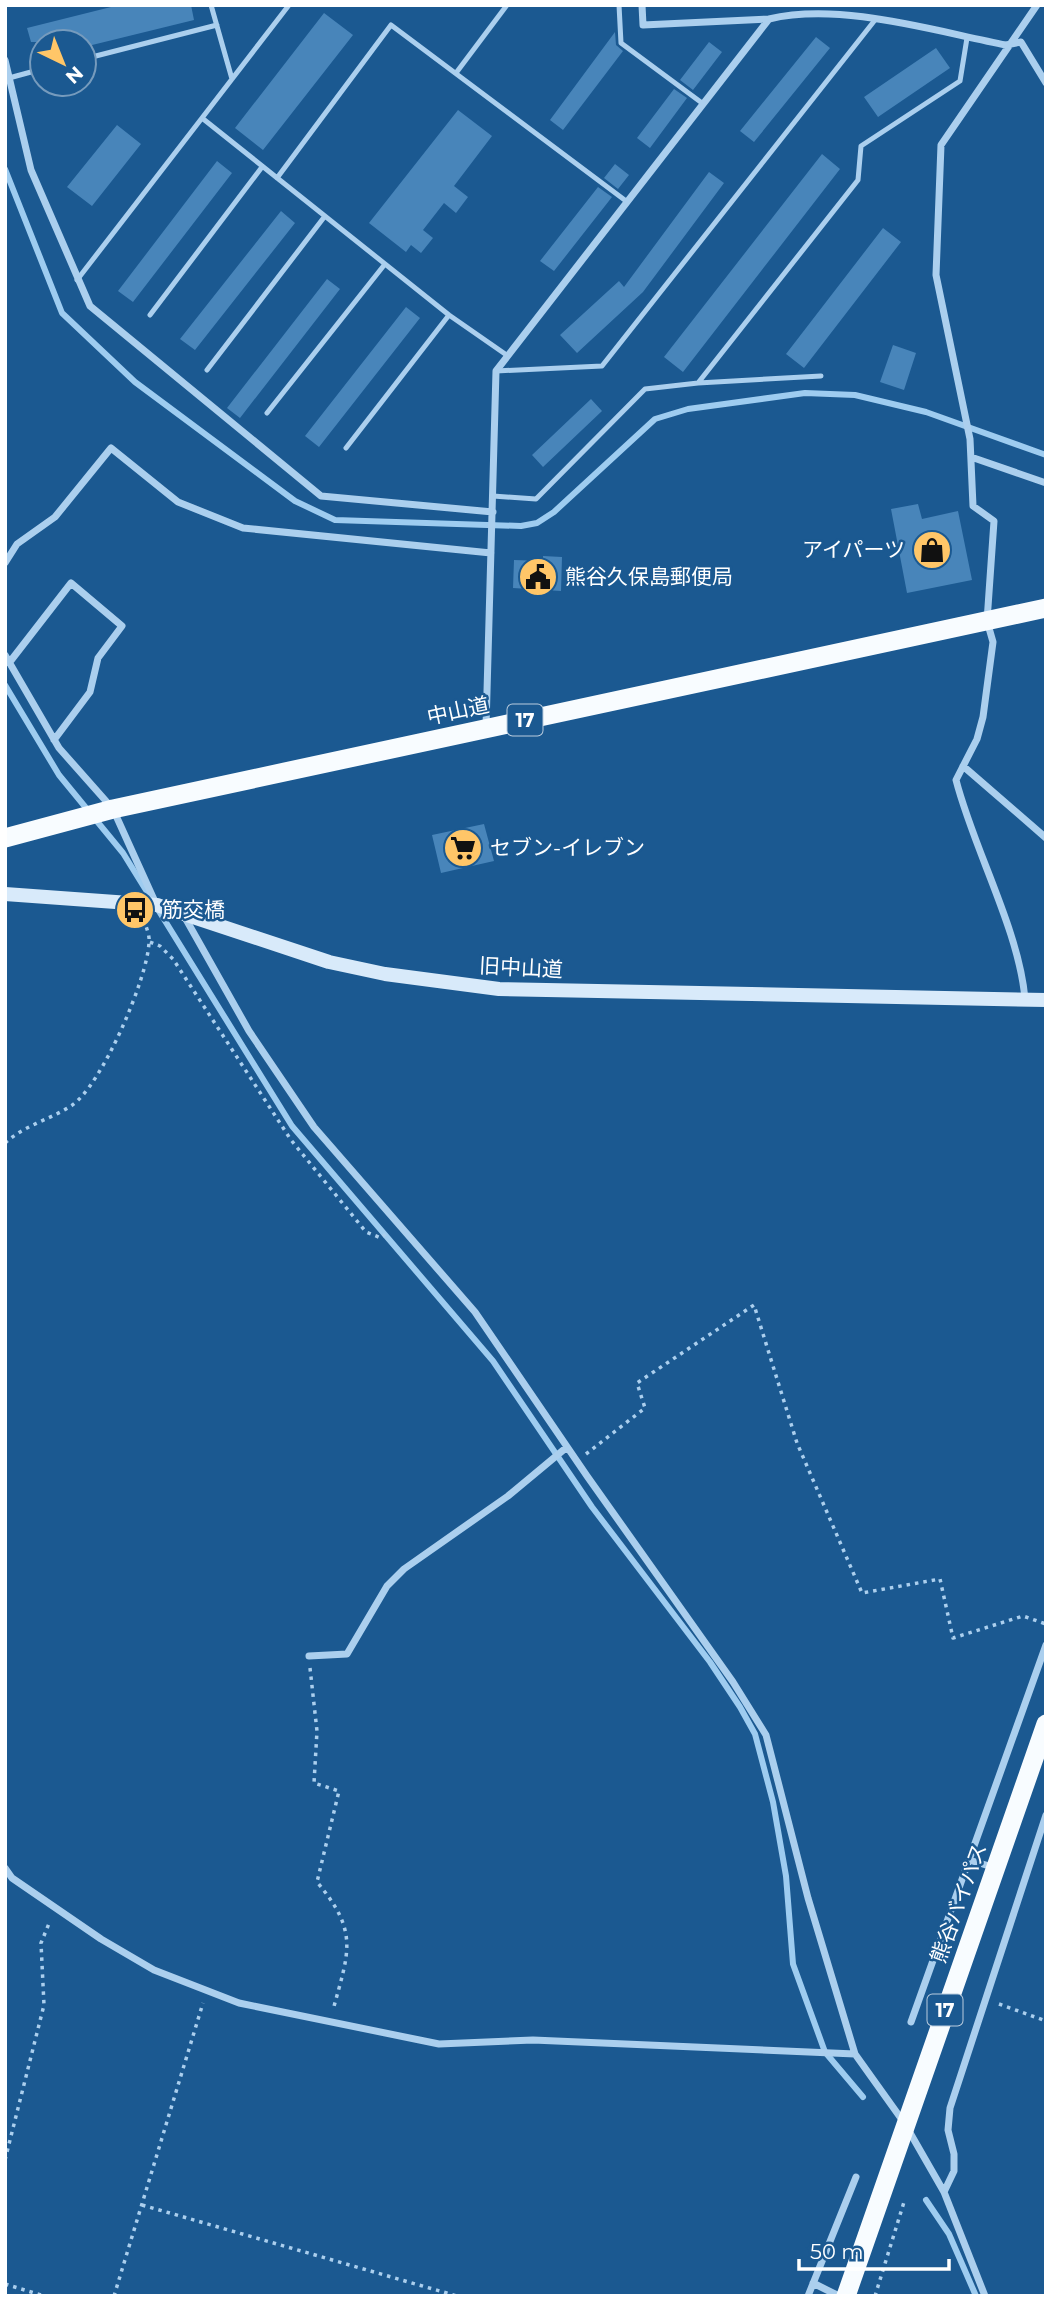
<svg xmlns="http://www.w3.org/2000/svg" width="1051" height="2301" viewBox="0 0 1051 2301" font-family="Montserrat,'Noto Sans JP',sans-serif">
	<style>
		.lines { fill: none; stroke-linecap: round; stroke-linejoin: round }
		.stream { stroke: #9eccf0; stroke-width: 6 }
		.building { fill: #4885ba }
		.path { stroke: #abcfee; stroke-width: 3.5; stroke-dasharray: 3.5 5; stroke-linecap: butt }
		.service { stroke: #abcfee; stroke-width: 5 }
		.minor { stroke: #abcfee; stroke-width: 7 }
		.secondary { stroke: #d8eafa; stroke-width: 14 }
		.trunk { stroke: #f8fcff; stroke-width: 19 }
		.labels { text-anchor: middle; stroke-width: 5; stroke-linejoin: round; paint-order: stroke }
		.shield { fill: #1b5991; stroke: #bbcdde; stroke-width: 2 }
		.shield-label { font-size: 19px; font-weight: bold; fill: #fff }
		.poi-label { font-size: 21px; fill: #fff; stroke: #1b5991; text-anchor: start }
		.street-label { font-size: 21px; fill: #fff; stroke: #1b5991 }
	</style>
	<rect width="100%" height="100%" fill="#1b5991"/>
	<g class="lines">
		<path class="stream" d="M5,169L62,313L135,382L295,501L335,520L521,526L537,523L554,512L655,419L688,409L805,393L855,395L926,412L1046,455
			M5,685L59,775L123,853L292,1126L493,1361L592,1507L710,1662L740,1707L755,1734L773,1802L786,1876L793,1964L825,2052L863,2097
			M926,2200L949,2234L976,2296"/>
	</g>
	<path class="building" d="M119,5H191L194,20L84,47V42H31L27,28Z
		M324,13L353,35L263,150L235,128Z
		M615,32L616,45L623,51L563,130L550,120Z
		M816,37L830,48L754,142L740,131Z
		M709,42L722,52L693,90L680,80Z
		M936,48L950,68L878,117L864,97Z
		M674,89L687,98L650,148L637,138Z
		M458,110L492,136L454,186L468,197L456,213L444,203L423,230L433,238L421,253L411,245L406,252L369,223Z
		M117,125L141,144L92,206L67,187Z
		M822,154L840,169L683,372L664,357Z
		M217,161L232,173L133,302L118,291Z
		M615,164L629,175L618,189L604,178Z
		M709,172L724,183L643,292L577,353L560,335L619,281L624,287Z
		M598,187L612,197L554,271L540,261Z
		M281,211L295,223L195,350L180,339Z
		M883,228L901,242L804,368L786,354Z
		M327,279L340,289L240,418L227,408Z
		M406,307L420,318L319,447L305,436Z
		M893,345L916,353L904,390L880,382Z
		M591,399L602,411L543,467L532,455Z
		M918,504L922,519L958,511L972,580L907,593L891,509Z
		M543,556L562,557L561,591L513,588L514,560L543,561Z
		M484,824L494,861L441,873L432,835Z"/>
	<g class="lines">
		<path class="path" d="M150,942L160,946L173,959L291,1140L366,1232L381,1238L389,1231
			M5,1143C25,1125 49,1120 71,1106C101,1087 148,978 149,942C150,936 146,928 145,921
			M586,1454L645,1408L637,1383L754,1305L797,1443L862,1593L940,1579L953,1638L1023,1616L1046,1624
			M310,1668L317,1731L314,1783L339,1791L317,1882C359,1932 349,1951 333,2010
			M999,2004L1046,2021
			M5,2160L44,2005L41,1943L50,1921
			M142,2205L457,2296
			M5,2284L44,2296
			M114,2296L203,2003
			M875,2296L904,2202"/>
		<path class="service" d="M211,5L232,79
			M619,5L621,43L702,103
			M84,59L217,25
			M456,73L507,5
			M9,78L42,69
			M202,118L289,5
			M277,178L391,25L626,201
			M77,280L202,118L449,315L508,356
			M150,315L262,167
			M207,370L325,216
			M496,371L602,366L875,20
			M698,383L821,376
			M267,413L385,264
			M346,448L449,315
			M493,496L536,499L645,389L698,383L858,180L861,146L960,81L967,38"/>
		<path class="minor" d="M769,19C841,2 934,31 1006,45L1021,42L1046,83
			M5,60L31,170L90,306L321,496L493,512
			M971,457L1046,483
			M5,563L17,544L55,517L111,448L178,502L243,528L491,553
			M5,655L59,748L113,809L156,904
			M9,663L71,583L122,626L98,658L90,692L54,740
			M486,727L496,371L769,19L643,25L642,5
			M963,766L1046,838
			M183,914L249,1031L314,1127L475,1312L587,1476L733,1682L766,1735L808,1898L855,2054L905,2124L944,2192L985,2296
			M1025,999C1019,930 974,850 956,780L977,739L983,717L993,642L987,621L994,521L973,506L970,439L936,275L941,145L1037,5
			M309,1656L347,1654L387,1586L404,1569L508,1496L567,1447
			M969,1860L996,1868
			M5,1868L12,1878L101,1939L154,1970L239,2003L439,2044L533,2040L855,2054
			M911,2022L1046,1645
			M944,2192L954,2171V2154L948,2130L950,2108L1046,1815
			M813,2283L839,2296
			M808,2296L856,2177"/>
		<path class="secondary" d="M5,894L157,905L329,962L385,974L499,989L1046,1000"/>
		<path class="trunk" d="M5,838L113,809L1046,608
			M846,2296L1046,1724"/>
	</g>
	<defs>
		<symbol id="shop-disc" viewBox="-11 -11 22 22"><circle r="9.5" fill="#ffc668" stroke="#1b5991"/><path d="M-5-2.5h2.3a2.7 3.5 0 0 1 5.4 0H5L5.5 6h-11ZM-1.5-2.5h3a1.5 2.3 0 0 0-3 0Z" fill="#111"/></symbol>
		<symbol id="civic-disc" viewBox="-11 -11 22 22"><circle r="9.5" fill="#ffc668" stroke="#1b5991"/><path d="M-.6-6.5H3V-4.5H.6V-3L4-1V1h2V6H-6V1h2V-1L-.6-3ZM-1.2 2.5V6h2.4V2.5Z" fill="#111"/></symbol>
		<symbol id="supermarket-disc" viewBox="-11 -11 22 22"><circle r="9.5" fill="#ffc668" stroke="#1b5991"/><path d="M-6-5.5h2.5l.6 2H6L4.5 2H-2.5L-4.4-4H-6ZM-1.5 3.2a1.3 1.3 0 1 0 .1 0ZM3 3.2a1.3 1.3 0 1 0 .1 0Z" fill="#111"/></symbol>
		<symbol id="bus-disc" viewBox="-11 -11 22 22"><circle r="9.5" fill="#ffc668" stroke="#1b5991"/><path d="M-5-6H5V4H4V6H2V4H-2V6H-4V4H-5ZM-3.5-4V0h7V-4ZM-3.5 1.2v1.5H-2V1.2ZM2 1.2v1.5H3.5V1.2Z" fill="#111"/></symbol>
	</defs>
	<g fill-rule="evenodd">
		<use href="#shop-disc" x="910" y="528" width="44" height="44"/>
		<use href="#civic-disc" x="516" y="555" width="44" height="44"/>
		<use href="#supermarket-disc" x="441" y="826" width="44" height="44"/>
		<use href="#bus-disc" x="113" y="888" width="44" height="44"/>
	</g>
	<g class="labels">
		<g class="shield">
			<rect x="507.5" y="704.5" width="35" height="31" rx="5"/>
			<rect x="927.5" y="1994.5" width="35" height="31" rx="5"/>
		</g>
		<g class="shield-label">
			<text x="525" y="727">17</text>
			<text x="945" y="2017">17</text>
		</g>
		<g class="poi-label">
			<text x="905" y="557" text-anchor="end">アイパーツ</text>
			<text x="565" y="584">熊谷久保島郵便局</text>
			<text x="490" y="855">セブン-イレブン</text>
			<text x="162" y="917">筋交橋</text>
		</g>
		<g class="street-label">
			<text transform="translate(458 711) rotate(-12)" y="7">中山道</text>
			<text transform="translate(521 968) rotate(3)" y="7">旧中山道</text>
			<text transform="translate(959 1903) rotate(-70)" y="7">熊谷バイパス</text>
		</g>
	</g>
	<rect width="1051" height="2301" fill="none" stroke="#ffffff" stroke-width="14"/>
	<g transform="translate(63 63) rotate(137)"><circle r="33" fill="#1b5991" stroke="#769bbd" stroke-width="2"/>
	<path d="M0-5L12 26L0 18L-12 26Z" fill="#ffc668"/>
	<text y="-10" font-size="19" font-weight="bold" text-anchor="middle" fill="#ffffff">N</text>
	</g>
	<path d="M799 2259v10h150v-10" fill="none" stroke="#ffffff" stroke-width="3.5"/>
	<text x="810" y="2259" font-size="21" fill="#ffffff" stroke="#1b5991" stroke-width="5" paint-order="stroke">50 m</text>
</svg>
